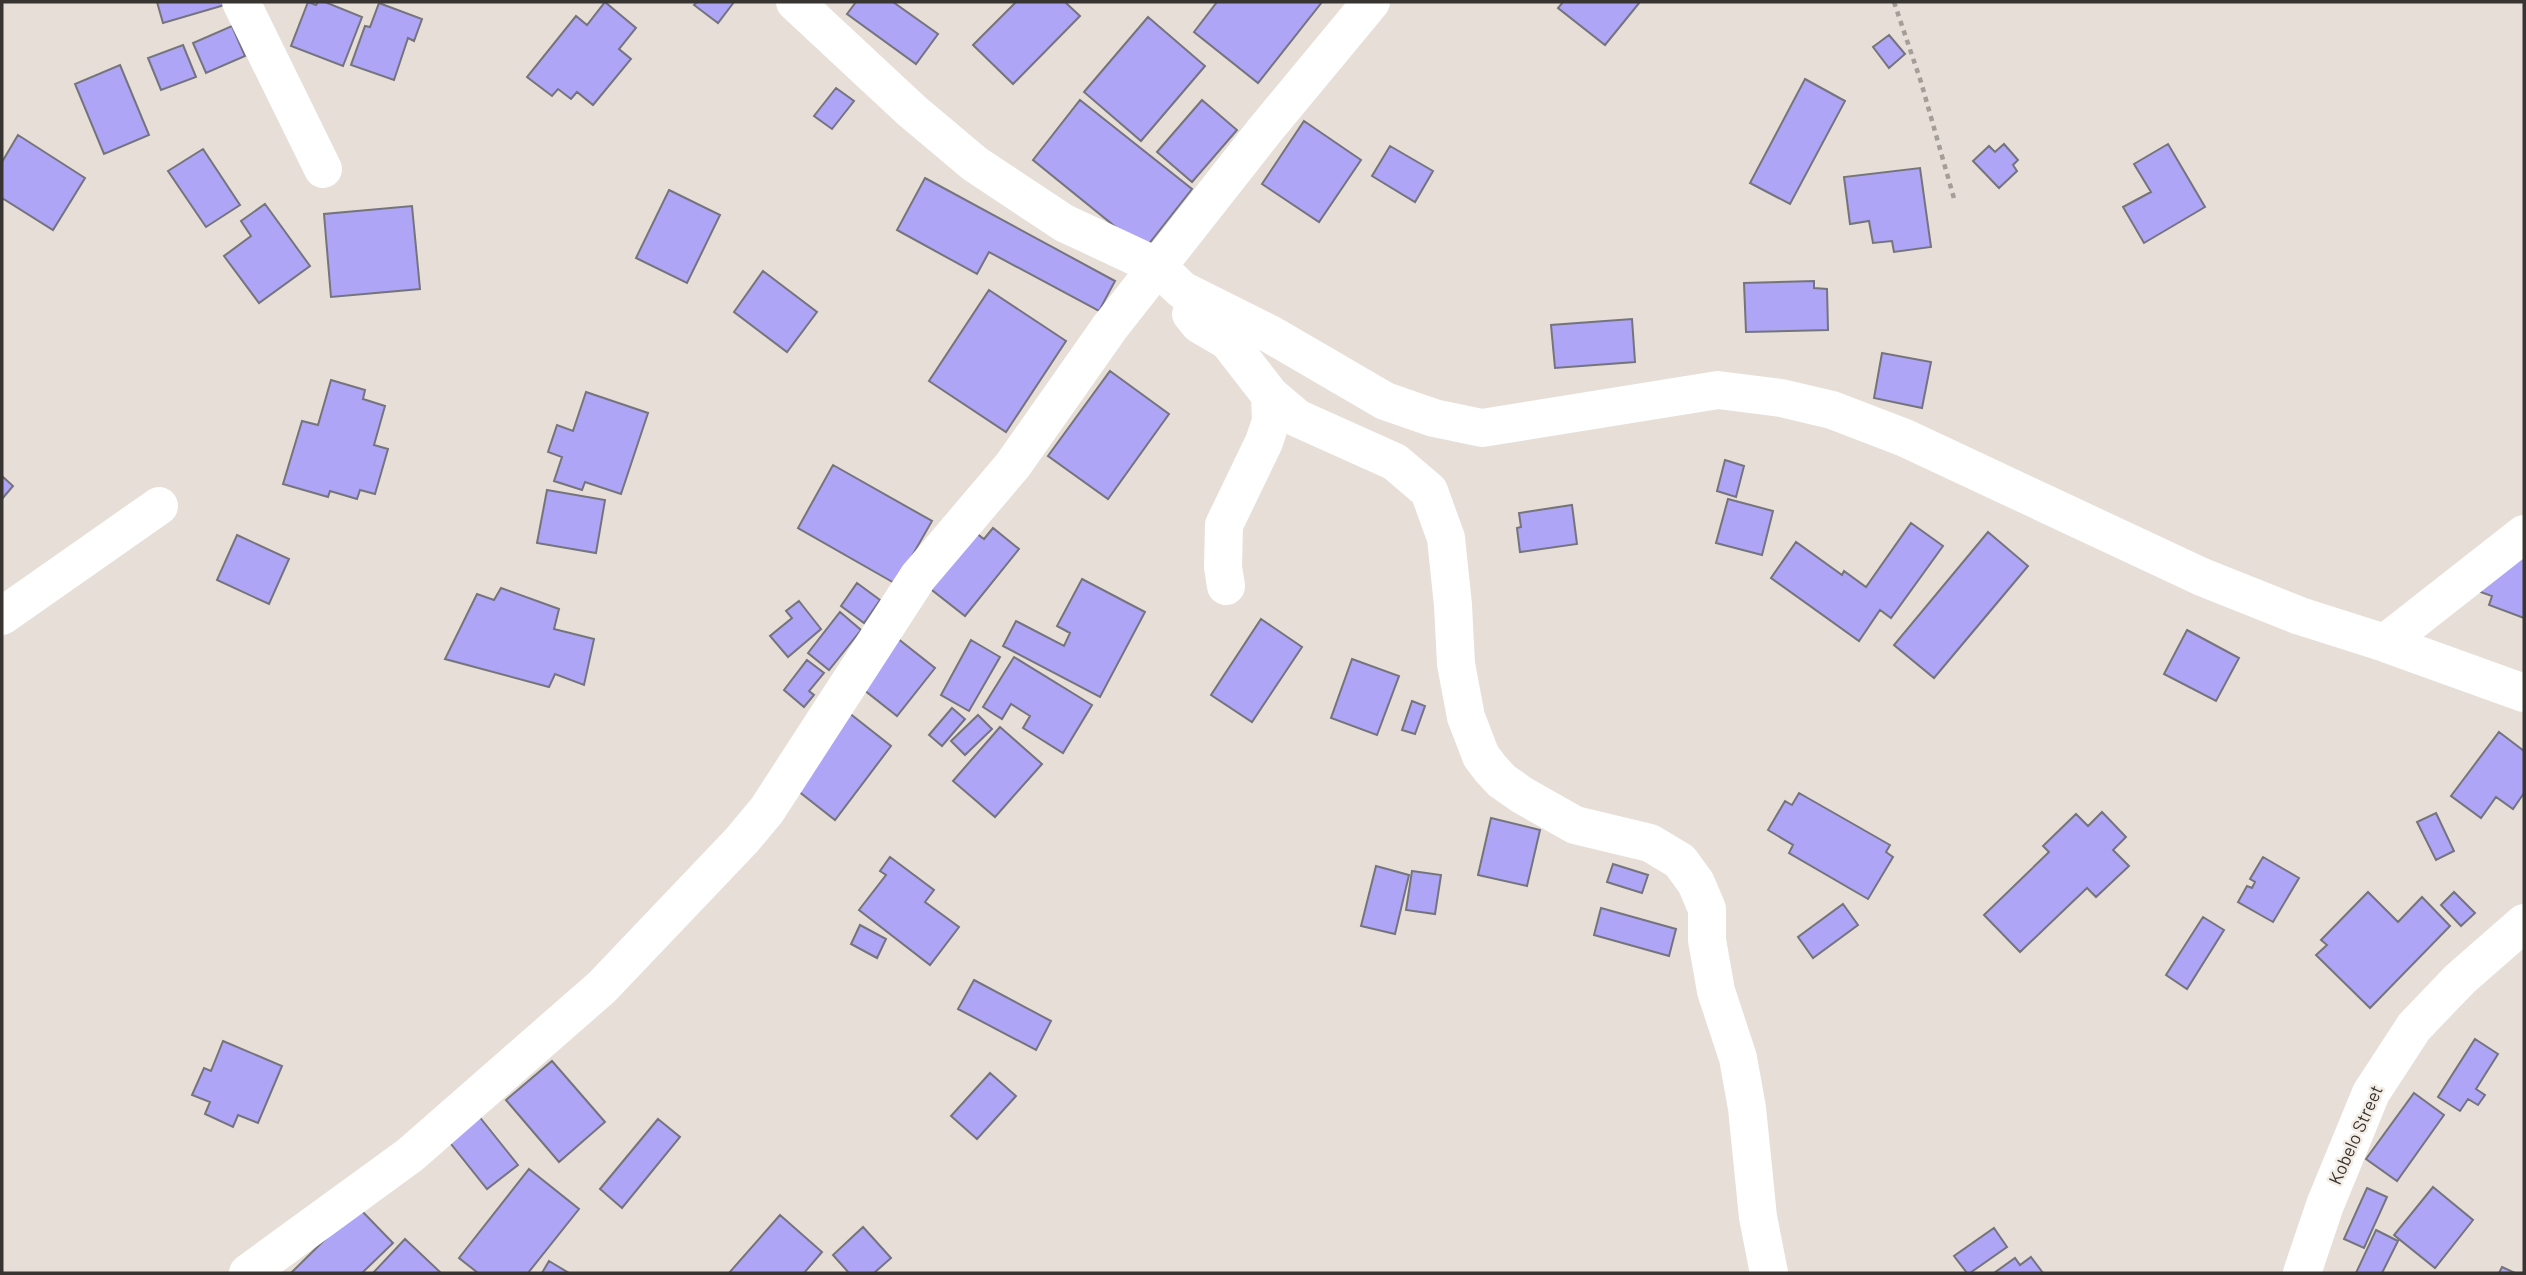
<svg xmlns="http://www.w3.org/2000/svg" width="2526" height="1275" viewBox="0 0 2526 1275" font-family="Barlow,sans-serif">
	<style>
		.building { fill: #aea5f7; stroke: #75747d; stroke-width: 2 }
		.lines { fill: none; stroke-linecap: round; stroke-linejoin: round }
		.path { stroke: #a49e98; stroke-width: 4.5; stroke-dasharray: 5 5; stroke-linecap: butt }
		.minor { stroke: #fff; stroke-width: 38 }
		.labels { text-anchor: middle; stroke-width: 5; stroke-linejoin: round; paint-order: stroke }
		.street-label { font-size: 18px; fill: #373431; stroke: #f3ece4 }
	</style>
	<rect width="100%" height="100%" fill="#e6ded7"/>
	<path class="building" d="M157,2H228V4L163,23Z
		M308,2L316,5L318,2H325L362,17L343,66L291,46Z
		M605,2L636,28L619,49L631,59L593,105L577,92L571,99L558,89L552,96L527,77L576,16L587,25Z
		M697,2H734L718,23L694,5Z
		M856,2H893L938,34L916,64L847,14Z
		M1016,2H1065L1080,16L1013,84L973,45Z
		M1217,2H1322L1258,83L1194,32Z
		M1563,2H1640L1605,45L1558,8Z
		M379,3L422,19L414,41L408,38L394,80L351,65L365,26L370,27Z
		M1148,17L1205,66L1141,141L1084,92Z
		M232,26L245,56L206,73L193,43Z
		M1889,35L1905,54L1889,68L1873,47Z
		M183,45L196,77L161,90L148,58Z
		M120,65L149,135L104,154L75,84Z
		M1805,79L1845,101L1790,204L1750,183Z
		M836,88L854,101L832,129L814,116Z
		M1080,100L1192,189L1144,250L1033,160Z
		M1202,100L1237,130L1192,182L1157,152Z
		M1304,121L1361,160L1319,222L1262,184Z
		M18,135L85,178L53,230L2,198V162Z
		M2004,144L2018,160L2013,165L2017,171L1999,188L1973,161L1989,146L1995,152Z
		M2168,144L2205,207L2144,243L2123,207L2151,192L2134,164Z
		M1390,146L1433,171L1415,202L1372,176Z
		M203,149L240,205L206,227L168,171Z
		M1920,168L1931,247L1894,252L1892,241L1873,243L1869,221L1850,224L1844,177Z
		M925,178L1115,281L1099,311L989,252L977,274L897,230Z
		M669,190L720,215L687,283L636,258Z
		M265,204L310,266L259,303L224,256L251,236L241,221Z
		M412,206L420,289L331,297L324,214Z
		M763,271L817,312L787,352L734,312Z
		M1814,281V288L1827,289L1828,330L1746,332L1744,283Z
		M989,290L1066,341L1006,432L929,381Z
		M1632,319L1635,362L1555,368L1551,325Z
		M1882,353L1931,362L1922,408L1874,398Z
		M1110,371L1169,414L1108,499L1048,456Z
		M331,380L365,390L363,399L385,406L374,445L388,449L375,494L360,490L357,499L330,491L328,497L283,484L302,421L318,425Z
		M586,392L648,413L621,494L585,482L582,490L554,481L562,457L548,452L557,425L573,431Z
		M1725,460L1744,466L1736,497L1717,491Z
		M833,465L932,521L896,584L798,528Z
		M2,476L13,486L2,499Z
		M547,490L605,500L596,553L537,543Z
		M1728,499L1773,511L1762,555L1716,543Z
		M1572,505L1577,544L1520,552L1517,528L1521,527L1519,513Z
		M1911,523L1943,546L1891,618L1880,610L1859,641L1771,578L1796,542L1842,575L1844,571L1866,587Z
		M968,527L984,539L993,528L1019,549L965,616L923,583Z
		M1988,532L2028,566L1934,678L1894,645Z
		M237,535L289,559L269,604L217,580Z
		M2524,542V618L2489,605L2492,596L2478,591Z
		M1082,579L1145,612L1100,697L1003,646L1016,621L1064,646L1070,633L1057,626Z
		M857,583L880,600L864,623L841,606Z
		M501,588L559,609L554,629L594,639L584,685L555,674L549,687L445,659L477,594L494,600Z
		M799,601L821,629L788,657L770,636L792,618L786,611Z
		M840,612L861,630L829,670L808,653Z
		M1261,619L1302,647L1252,722L1211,695Z
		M2187,630L2239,658L2216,701L2164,674Z
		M892,634L935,668L897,716L854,682Z
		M971,640L1000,657L969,711L941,695Z
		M1014,657L1092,705L1063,753L1023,728L1030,716L1011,704L1002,719L983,707Z
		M1352,659L1399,676L1377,735L1331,718Z
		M807,660L824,673L809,691L814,695L804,707L784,690Z
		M1412,701L1425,706L1415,734L1402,730Z
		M839,705L891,746L835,820L793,787Z
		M952,708L965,719L942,746L929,735Z
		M978,715L992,729L965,755L951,741Z
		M1000,727L1042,764L995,817L953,781Z
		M2499,732L2524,751V793L2513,809L2496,797L2481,818L2451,796Z
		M1799,793L1890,845L1886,852L1893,857L1868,899L1789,853L1793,845L1768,830L1785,801L1792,805Z
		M2102,812L2126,837L2113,850L2129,866L2096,897L2087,888L2020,952L1984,915L2049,852L2043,846L2076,814L2088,826Z
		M2436,813L2454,851L2436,860L2417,822Z
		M1491,818L1540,830L1527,886L1478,875Z
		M890,857L934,890L925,902L959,927L930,965L859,910L886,875L880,871Z
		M2263,857L2299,878L2273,922L2238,902L2247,886L2252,888L2255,882L2250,879Z
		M1613,864L1648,875L1642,893L1607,882Z
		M1376,866L1409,875L1395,934L1361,926Z
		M1412,871L1441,875L1435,914L1406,910Z
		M2368,892L2398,922L2422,897L2450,926L2370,1008L2316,955L2327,945L2321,940Z
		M2454,892L2475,913L2461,926L2441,905Z
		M1843,904L1858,925L1813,958L1798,937Z
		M1601,908L1676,929L1669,956L1594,935Z
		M2203,917L2224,930L2187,989L2166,975Z
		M860,925L886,939L877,958L851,944Z
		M974,980L1051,1021L1036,1050L958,1009Z
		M2475,1039L2498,1054L2476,1089L2485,1095L2478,1105L2468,1099L2460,1111L2438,1097Z
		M223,1041L282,1066L258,1123L238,1115L233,1127L205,1114L210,1102L192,1095L204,1068L211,1071Z
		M552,1061L605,1122L559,1162L506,1100Z
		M990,1073L1016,1096L977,1139L951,1116Z
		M2414,1093L2444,1115L2397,1181L2366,1159Z
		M478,1115L518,1165L487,1189L447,1139Z
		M658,1119L680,1137L622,1208L600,1189Z
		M529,1169L579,1209L528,1273H478L459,1258Z
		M2433,1187L2473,1220L2435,1268L2394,1235Z
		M2367,1188L2387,1197L2364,1248L2344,1239Z
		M358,1207L393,1243L362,1273H291Z
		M780,1215L822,1252L804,1273H729Z
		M863,1227L891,1258L874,1273H849L833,1255Z
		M1994,1228L2007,1247L1970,1273H1967L1954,1256Z
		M2376,1230L2398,1241L2382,1273H2356Z
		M405,1239L441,1273H373Z
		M2031,1257L2043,1273H1994L2015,1258L2020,1265Z
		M549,1261L569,1273H542Z
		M2502,1267L2515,1273H2499Z"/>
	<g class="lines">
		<path class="path" d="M1894,2L1921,82L1955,202"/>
		<path class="minor" d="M241,2L323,169
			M795,2L912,111L975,164L1064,223L1158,267L1182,290L1270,334L1385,401L1434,418L1482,428L1718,390L1781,398L1832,410L1905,438L2202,577L2300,616L2385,643L2524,693
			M1191,314L1199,324L1228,341L1270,395L1297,418L1395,462L1429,491L1446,538L1453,605L1456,664L1466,717L1481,756L1490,768L1502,781L1522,795L1575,825L1650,843L1680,861L1696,883L1707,909V940L1716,991L1738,1058L1747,1108L1758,1217L1769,1273
			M1226,586L1223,567L1224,525L1264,442L1271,421L1270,395
			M2,616L159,506
			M2385,643L2524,534
			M248,1273L410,1155L602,987L742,840L767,810L918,577L1013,465L1110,327L1265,130L1371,2
			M2302,1273L2325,1205L2371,1093L2414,1027L2460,979L2524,923"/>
	</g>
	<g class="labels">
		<g class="street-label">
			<text transform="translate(2356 1135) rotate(-66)" y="6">Kobelo Street</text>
		</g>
	</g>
	<rect width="2526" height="1275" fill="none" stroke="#373431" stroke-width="7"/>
</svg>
